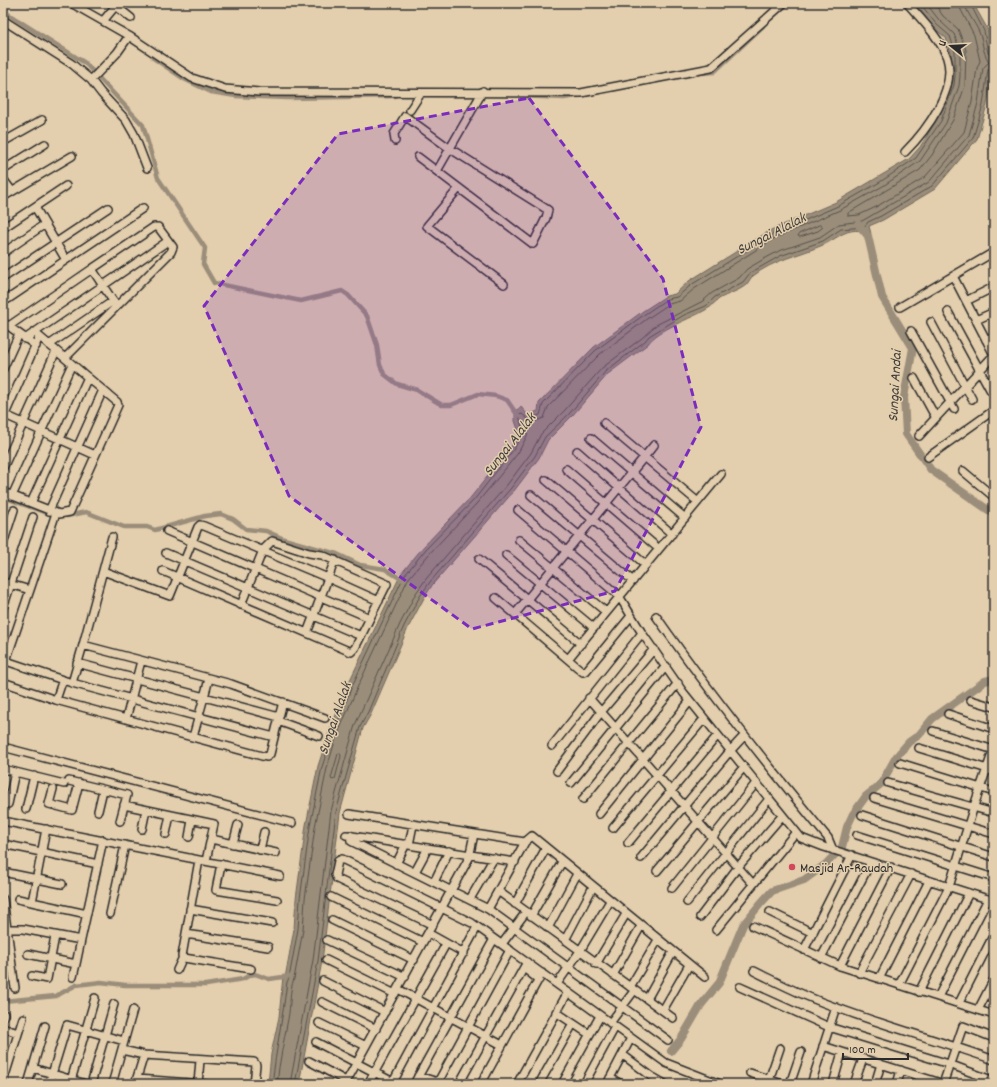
<svg xmlns="http://www.w3.org/2000/svg" width="997" height="1087" viewBox="0 0 997 1087" font-family="Dekko,sans-serif">
	<style>
		.water { fill: #9a8d7a; stroke: #6e665a }
		.lines { fill: none; stroke-linecap: round; stroke-linejoin: round }
		.shore { stroke: #57524b; stroke-width: 1 }
		.canal { stroke: #9a8d7a; stroke-width: 4.5 }
		.river { stroke: #9a8d7a; stroke-width: 8 }
		.minor-casing { stroke: #2b2b2b; stroke-width: 10 }
		.minor { stroke: #e3cead; stroke-width: 7 }
		.marked { fill: #7b2cbf; fill-opacity: 0.2; stroke: #7b2cbf; stroke-width: 3; stroke-dasharray: 8 5; stroke-linejoin: round }
		.poi-dot { fill: #d1495b; stroke: #e3cead; stroke-width: 1.5 }
		.labels { text-anchor: middle; stroke-width: 3; stroke-linejoin: round; paint-order: stroke }
		.poi-label { font-size: 14px; fill: #2b2b2b; stroke: #e3cead; text-anchor: start }
		.water-label { font-size: 15px; font-style: italic; fill: #413f3b; stroke: #e3cead }
	</style>
	<rect width="100%" height="100%" fill="#e3cead"/>
	<filter id="ink" filterUnits="userSpaceOnUse"><feTurbulence type="fractalNoise" baseFrequency=".025" numOctaves="2"/><feDisplacementMap in="SourceGraphic" scale="8" xChannelSelector="R" yChannelSelector="G"/><feConvolveMatrix kernelMatrix="1 2 1 2 8 2 1 2 1" color-interpolation-filters="sRGB"/></filter>
	<g filter="url(#ink)">
		<path class="water" d="M915,3H973L988,30L994,60L987,105L977,139L935,189L883,220L869,226L871,234L868,236L865,232C847,226 837,239 823,245C800,255 773,260 753,276C750,278 749,282 746,285C739,291 727,294 719,299C714,302 712,307 707,309C691,319 658,329 648,344L608,374L572,416L548,440L539,458L514,491L433,584L424,598L408,628L371,714L363,728L340,813L322,961L299,1084H268L271,1054L279,1017L283,976L285,978L294,929L296,899L306,825L318,766L328,735L349,682L401,574L423,547L471,497L511,447L519,432L515,421V411L521,407L528,415L538,411L539,403L594,347L643,311L666,296L675,294L689,281L771,230L836,202L909,159L920,147L940,114L950,84L951,53L946,38L933,27Z"/>
		<g class="lines">
			<path class="shore" d="M934,3L943,16L958,29L966,50L965,86L953,120L932,155L920,170L848,213V216L859,215L876,207L925,177L964,132L972,102L977,68L980,61L974,35L961,10L959,3
				M970,3L984,31L988,53L994,56
				M820,225L823,227L818,231L800,237L798,236L799,234Z
				M340,753L341,756L335,779L332,780L331,778L338,754Z
				M272,1084C276,1050 283,1016 287,982L289,978L298,929L300,899L310,826L322,767L332,736L353,684L404,576L426,549L474,500L514,449L523,432L519,415L522,414L528,419L540,415L543,404L596,350L645,314L667,299L677,297L691,285L773,234L838,206L880,182L916,158L941,121L954,85L955,76V52L950,36L936,24L920,3
				M277,1084C279,1062 284,1041 288,1019C291,1005 289,991 294,979L303,930L305,899L315,827L327,768L336,738L358,686L408,579L430,553L477,503L506,468L518,453L527,436L528,424L544,418L548,407L600,354L648,318L669,304L680,301L694,289L775,238L840,210L883,186L920,161L946,123L959,86L960,76V51L954,34L939,20L926,3
				M290,1084L313,960L331,811L355,725L400,624L416,593L426,579L507,485L531,453L541,434L565,410L602,368L642,338L656,325L703,301L712,293L739,278L747,269L764,259L779,251L820,237L839,224L862,221L929,182L969,135L978,103L983,68L989,62C981,49 984,43 979,32C975,22 966,13 965,3
				M295,1084L318,961L336,812L360,727L368,712L404,626L420,596L430,582L511,488L535,456L545,437L569,414L606,371L645,341L649,336L684,315L706,306L715,297L743,282L750,273L780,256L823,241L841,229L864,227L868,222L881,216L932,186L973,138L983,105L988,70L994,66"/>
			<path class="canal" d="M3,11L85,63L143,125L158,178L205,248L203,264L214,283L301,301L342,291L348,295L367,316L377,345L380,365L384,374L397,384L417,390L442,405H451L478,394L496,396L507,400L518,416
				M153,58L184,79L211,92L236,96L288,98L395,96
				M702,73L714,72L763,26
				M521,96L564,98L591,94
				M3,497L52,515
				M67,516L86,512L124,527H147L155,530L205,516L221,514L233,519L246,529L266,531L284,539L337,554L360,565L385,569L403,580
				M3,1001L56,996L76,985L101,982L125,985H206L243,979L250,975L255,974L269,979L290,976"/>
			<path class="river" d="M858,224L868,236L882,297L913,348L904,397L906,434L931,470L994,514
				M671,1051L681,1039L701,1005L719,983L743,925L761,903L772,891L804,880L826,864L842,847L847,827L853,814L866,796L881,784L896,757L909,742L919,735L932,719L985,681L994,679"/>
			<defs>
				<path id="minor" d="M71,3L129,36L192,78L225,89L259,92L581,93L711,68L784,3
					M116,6L131,18
					M3,20L72,64L91,80L101,93L126,120L134,134L147,168
					M103,21L118,3
					M91,80L117,53L129,36
					M410,110L421,93
					M395,141L394,134L405,116L449,148L548,210L546,218L533,244L418,157
					M3,142L42,120
					M905,152C926,131 957,90 947,58C941,39 920,18 907,3
					M3,170L45,144
					M437,171L483,91
					M3,179L12,191
					M459,188L427,226L504,284
					M3,197L72,156
					M35,207L66,260
					M3,228L66,186
					M3,253L45,224
					M3,278L108,208
					M3,294L8,299L143,208
					M966,301L994,287
					M900,307L994,252
					M948,312L991,391
					M976,320L994,312
					M3,322L36,346
					M931,322L972,399
					M9,326L92,269
					M911,331L954,409
					M25,339L168,241
					M986,340L994,336
					M49,345L113,301L116,304
					M65,358L171,252L173,247L158,227H154L92,269L113,301
					M3,369L19,334
					M914,378L936,418
					M3,414L95,455
					M3,419L39,337
					M604,423L698,502
					M919,436L994,355L953,276
					M591,438L685,518
					M577,451L672,534
					M928,457L994,410
					M3,468L56,351
					M566,469L659,549
					M963,471L994,497
					M546,480L646,565
					M3,492L59,514L70,512L118,405L117,402L34,332
					M531,495L633,581
					M12,496L72,364
					M31,503L88,377
					M518,510L619,596L642,633L683,692L801,838L824,847L994,901
					M49,511L103,390
					M167,531L370,618
					M112,537L83,645L231,684L325,718
					M519,540L606,612
					M3,544L14,510
					M166,553L361,636
					M506,555L594,628
					M479,559L581,644
					M335,560L328,578L379,601
					M103,571L170,596L198,527L200,525L204,526L328,578L307,633
					M163,571L351,652L355,648L387,584L322,555L309,553L272,541L263,550L241,605
					M3,582L30,590
					M496,598L583,672L586,671L631,616
					M3,608L33,517
					M515,614L654,445
					M656,616C710,693 768,766 828,838L833,850
					M568,659L721,474
					M3,660L72,683L274,737
					M6,661L56,513
					M77,663L279,717L283,702
					M3,682L56,700L262,756L267,757L270,754L279,717
					M72,683L83,645
					M589,698L753,884
					M56,700L62,682
					M971,700L994,707
					M948,714L994,729
					M126,719L141,661
					M278,721L319,736
					M933,731L994,750
					M193,737L209,679
					M552,746L642,633
					M3,747L292,823
					M919,748L994,771
					M900,763L994,792
					M3,769L64,784
					M557,771L601,712L654,649
					M69,781L127,795L120,821
					M571,783L666,666
					M888,783L994,813
					M53,789L49,804L72,810L79,783
					M874,798L994,834
					M583,799L678,683
					M8,804L15,772
					M124,805L214,824L206,861
					M26,809L34,776
					M98,811L103,790
					M349,814L525,842
					M599,814L690,701
					M862,815L994,857
					M3,821L280,876
					M613,828L704,719
					M142,829L146,810
					M166,834L170,815
					M346,835L515,862
					M350,835L351,841L488,909L668,1040
					M857,835L994,878
					M189,837L192,820
					M211,839L276,853
					M628,843L717,736
					M3,844L98,864
					M233,844L238,825
					M409,845L413,825
					M260,850L264,832
					M641,858L730,751L744,736
					M199,860L182,956L184,958L251,969
					M221,864L216,890L277,900
					M396,864L406,844
					M657,871L743,768
					M3,872L62,884
					M415,872L428,848
					M434,882L449,851
					M672,888L756,783
					M498,891L673,1018
					M331,897L423,942
					M3,899L15,988
					M18,899L87,914
					M470,899L494,858
					M32,902L46,829
					M687,902L769,799
					M515,904L546,848
					M190,909L272,923
					M488,909L525,842L532,836L705,977
					M770,912L813,933
					M110,914L125,845
					M531,916L562,862
					M700,917L738,867L782,816
					M332,920L414,960
					M433,925L337,879L335,875L338,861L342,859L472,923L666,1063L720,1084
					M753,926L840,966L994,1015
					M548,928L577,874
					M3,929H23L81,940L103,840
					M716,930L796,832
					M428,933L464,953
					M186,934L268,947
					M327,940L405,977
					M565,940L593,887
					M502,944L526,912
					M804,950L852,855
					M28,954L76,964L81,940
					M821,958L871,862
					M326,960L395,994
					M596,964L626,914
					M840,966L891,867
					M524,968L539,980
					M177,970L183,957
					M754,971C772,980 790,989 809,997C869,1022 933,1038 994,1060
					M859,973L911,874
					M613,975L641,926
					M32,976L47,979L55,936
					M73,977L76,964
					M879,979L929,881
					M323,981L385,1012
					M557,984L580,951L610,901
					M899,985L949,887L974,806L994,748
					M630,987L658,940
					M740,987L829,1027L949,1064L994,1081
					M398,989L502,1045
					M919,992L969,893
					M938,997L988,899
					M647,999L673,952
					M322,1002L376,1029
					M959,1003L994,934
					M663,1010L689,965
					M978,1010L994,979
					M556,1012L589,1034
					M3,1017L4,1014
					M319,1023L366,1046
					M610,1023L634,991
					M3,1028L18,1033
					M316,1042L397,1084
					M823,1046L944,1084
					M122,1050L144,1055L254,1062L256,1065L254,1084
					M623,1055L651,1076L665,1084
					M309,1061L346,1081
					M33,1068L86,1084
					M750,1073L782,1084
					M418,1076L438,1082
					M610,1078L621,1084
					M137,1079L205,1084
					M769,1080L780,1048
					M3,1082L23,1018
					M28,1084L45,1026
					M49,1084L67,1025L124,1041
					M70,1084L95,998
					M91,1084L114,1004
					M112,1084L133,1010
					M135,1084L144,1055
					M198,1084L200,1060
					M345,1084L469,858L474,834
					M368,1084L446,944
					M392,1084L477,927
					M414,1084L494,939
					M437,1084L510,950
					M459,1084L527,962
					M481,1084L542,973
					M517,1084L568,992
					M539,1084L573,1024
					M562,1084L600,1016
					M584,1084L615,1027
					M607,1084L631,1038
					M790,1084L801,1052
					M811,1084L836,1007
					M833,1084L842,1052
					M854,1084L863,1059
					M875,1084L881,1064
					M897,1084L901,1070
					M943,1084L963,1026L994,1038"/>
			</defs>
			<use href="#minor" class="minor-casing"/>
			<use href="#minor" class="minor"/>
		</g>
	</g>
	<path class="marked" d="M529,98L663,279L701,427L615,591L472,629L289,496L204,306L338,134Z"/>
	<circle class="poi-dot" cx="792" cy="867" r="4"/>
	<g class="labels">
		<g class="poi-label">
			<text x="800" y="872">Masjid Ar-Raudah</text>
		</g>
		<g class="water-label">
			<text transform="translate(771 233) rotate(-27)" y="5">Sungai Alalak</text>
			<text transform="translate(894 386) rotate(-87)" y="5">Sungai Andai</text>
			<text transform="translate(509 444) rotate(-52)" y="5">Sungai Alalak</text>
			<text transform="translate(334 718) rotate(-71)" y="5">Sungai Alalak</text>
		</g>
	</g>
	<rect width="997" height="1087" fill="none" stroke="#e3cead" stroke-width="16"/>
	<rect x="8" y="8" width="981" height="1071" fill="none" stroke="#2b2b2b" stroke-width="1.5" filter="url(#ink)"/>
	<g transform="translate(951 46) rotate(288)" stroke="#e3cead" stroke-width="3" paint-order="stroke">
	<path d="M0-3L7 15L0 10L-7 15Z" fill="#2b2b2b"/>
	<text y="-6" font-size="11" font-weight="bold" text-anchor="middle" fill="#2b2b2b">U</text>
	</g>
	<path d="M843 1053v6h65v-6" fill="none" stroke="#2b2b2b" stroke-width="2"/>
	<text x="849" y="1053" font-size="12" fill="#2b2b2b" stroke="#e3cead" stroke-width="3" paint-order="stroke">100 m</text>
</svg>
